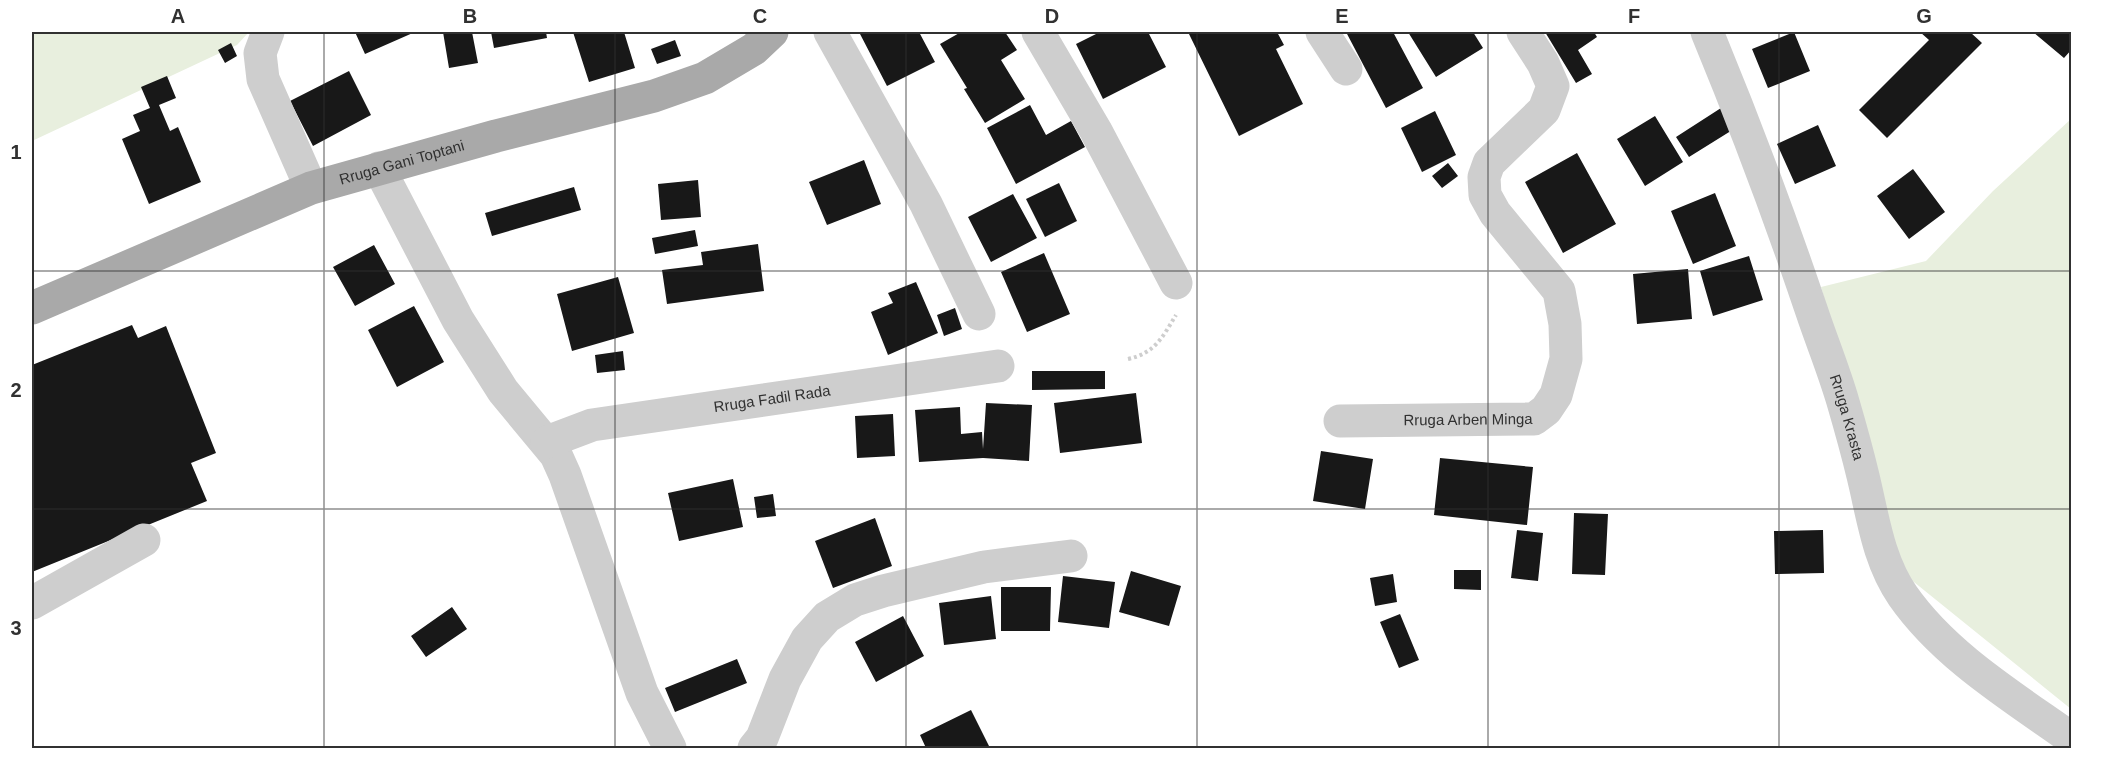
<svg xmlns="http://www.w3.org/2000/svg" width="2103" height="780" viewBox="0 0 2103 780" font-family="Helvetica,sans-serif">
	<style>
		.green { fill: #e8efde }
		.building { fill: #181818 }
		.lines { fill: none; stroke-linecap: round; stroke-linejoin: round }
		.path { stroke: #cecece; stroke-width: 4; stroke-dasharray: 3 3; stroke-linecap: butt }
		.minor { stroke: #cecece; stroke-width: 33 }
		.major { stroke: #a9a9a9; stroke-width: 33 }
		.grid { fill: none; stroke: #313131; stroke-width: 1.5; stroke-opacity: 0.55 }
		.labels { text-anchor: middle; stroke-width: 6; stroke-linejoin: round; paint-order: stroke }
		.street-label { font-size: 15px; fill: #313131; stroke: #fff }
		.neatline { fill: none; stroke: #313131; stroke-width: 2 }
		.grid-label { font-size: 20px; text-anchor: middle; font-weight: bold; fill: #313131 }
	</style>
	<rect width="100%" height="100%" fill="#fff"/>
	<path class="green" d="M32,32H249L237,45L32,141Z
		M2071,119V709L1904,574L1821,287L1926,261L1993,191Z"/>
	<path class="building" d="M355,32H415L365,54Z
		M443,32H472L478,63L449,68Z
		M491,32H546L547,38L494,48Z
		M573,32H624L635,68L589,82Z
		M859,32H919L935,62L887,86Z
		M961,32H1005L1017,50L1001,60L1025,99L985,123L964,89L967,88L940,44Z
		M1100,32H1148L1166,67L1103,99L1076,44Z
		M1195,32H1277L1284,45L1276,49L1303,104L1239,136L1189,34Z
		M1346,32H1393L1423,88L1386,108Z
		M1408,32H1473L1483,48L1436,77Z
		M1545,32H1594L1597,37L1578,50L1592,74L1576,83Z
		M1794,32L1810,71L1768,88L1752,49Z
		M1920,32H1970L1982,43L1887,138L1859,110L1929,40Z
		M2033,32H2072V49L2064,58Z
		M675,40L681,56L657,64L651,49Z
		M231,43L237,56L225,63L218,50Z
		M349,71L371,115L313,146L290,101Z
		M167,76L176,98L159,105L170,131L178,127L201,182L149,204L122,139L140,131L133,115L150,108L141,87Z
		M1030,105L1046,135L1071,121L1085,147L1016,184L987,128Z
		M1721,108L1734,129L1689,157L1676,137Z
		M1435,111L1456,155L1422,172L1401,128Z
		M1655,116L1683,162L1645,186L1617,139Z
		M1818,125L1836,166L1795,184L1777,144Z
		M1577,153L1616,224L1563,253L1525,182Z
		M864,160L881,204L827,225L809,182Z
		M1448,163L1458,176L1442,188L1432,176Z
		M1913,169L1945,212L1909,239L1877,196Z
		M698,180L701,217L661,220L658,184Z
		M1059,183L1077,221L1045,237L1026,199Z
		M574,187L581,210L492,236L485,213Z
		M1715,193L1736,246L1693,264L1671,211Z
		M1013,194L1037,238L991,262L968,217Z
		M695,230L698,246L655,254L652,238Z
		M758,244L764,291L667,304L662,270L703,265L701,252Z
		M374,245L395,284L355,306L333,267Z
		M1044,253L1070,314L1027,332L1001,272Z
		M1749,256L1763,300L1713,316L1700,271Z
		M1688,269L1692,319L1637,324L1633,274Z
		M618,277L634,333L572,351L557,294Z
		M916,282L938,333L888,355L871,312L893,303L888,293Z
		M414,306L444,362L397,387L368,330Z
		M955,308L962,329L944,336L937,315Z
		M132,325L138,338L166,326L216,453L191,463L207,501L32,572V365Z
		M623,351L625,370L597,373L595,355Z
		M1032,371H1105V389L1032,390Z
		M1136,393L1142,443L1060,453L1054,403Z
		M986,403L1032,405L1029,461L983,458L919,462L915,410L960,407L961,434L982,432L983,449Z
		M893,414L895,456L857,458L855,416Z
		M1321,451L1373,459L1365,509L1313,501Z
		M1440,458L1533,467L1527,525L1434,515Z
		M733,479L743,527L679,541L668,493Z
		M773,494L776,516L757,518L754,497Z
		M1574,513L1608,514L1605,575L1572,574Z
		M875,518L892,566L833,588L815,541Z
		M1517,530L1543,533L1538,581L1511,578Z
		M1823,530L1824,573L1775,574L1774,531Z
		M1454,570H1481V590L1454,589Z
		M1131,571L1181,586L1169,626L1119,612Z
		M1393,574L1397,602L1375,606L1370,578Z
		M1063,576L1115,582L1109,628L1058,622Z
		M1001,587H1051L1050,631H1001Z
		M991,596L996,639L944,645L939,603Z
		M452,607L467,629L426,657L411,636Z
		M1400,614L1419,660L1399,668L1380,622Z
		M903,616L924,656L876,682L855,642Z
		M737,659L747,683L675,712L665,688Z
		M971,710L990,748H926L920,735Z"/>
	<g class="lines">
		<path class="path" d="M1128,359C1155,353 1162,338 1176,315"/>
		<g class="minor">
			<path d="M268,32L260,53L263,79L311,188"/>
			<path d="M830,32L926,204L979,314"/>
			<path d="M1038,32L1096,131L1176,283"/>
			<path d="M1322,32L1346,69"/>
			<path id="s1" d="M1707,32C1745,124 1780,217 1812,312C1822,342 1834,371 1843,402C1850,426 1857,451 1863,476C1873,517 1878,560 1903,596C1945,656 2013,697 2072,739"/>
			<path d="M379,168L458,320L503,391L556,455L565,475L642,693L670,748"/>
			<path id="s2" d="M1340,421L1534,419L1546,410L1556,395L1566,359L1565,324L1559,291L1495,213L1485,195L1484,177L1489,163L1544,110L1553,86L1543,63L1523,32"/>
			<path id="s3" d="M547,442L592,425L998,366"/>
			<path d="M32,603L144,540"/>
			<path d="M754,748L762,738L785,679L807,639L827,617L855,600L883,591L984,567L1071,556"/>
		</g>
		<path class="major" id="s4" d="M32,308L311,188L496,136L654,96L705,78L754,49L772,32"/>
	</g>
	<path class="grid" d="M324,32V748M615,32V748M906,32V748M1197,32V748M1488,32V748M1779,32V748M32,271H2072M32,509H2072"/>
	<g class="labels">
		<g class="street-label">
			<text dy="5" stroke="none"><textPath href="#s4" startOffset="398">Rruga Gani Toptani</textPath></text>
			<text dy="5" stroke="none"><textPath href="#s3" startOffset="230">Rruga Fadil Rada</textPath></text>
			<text dy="5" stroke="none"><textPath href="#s1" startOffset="410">Rruga Krasta</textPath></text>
			<text dy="5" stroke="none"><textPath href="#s2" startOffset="128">Rruga Arben Minga</textPath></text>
		</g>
	</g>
	<rect width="2103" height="780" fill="none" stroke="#ffffff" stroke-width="66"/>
	<rect x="33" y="33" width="2037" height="714" class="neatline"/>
	<g class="grid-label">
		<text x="178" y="23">A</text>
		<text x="470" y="23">B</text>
		<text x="760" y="23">C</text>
		<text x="1052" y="23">D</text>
		<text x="1342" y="23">E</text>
		<text x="1634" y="23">F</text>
		<text x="1924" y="23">G</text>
		<text x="16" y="159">1</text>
		<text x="16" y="397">2</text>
		<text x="16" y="635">3</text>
	</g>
</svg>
